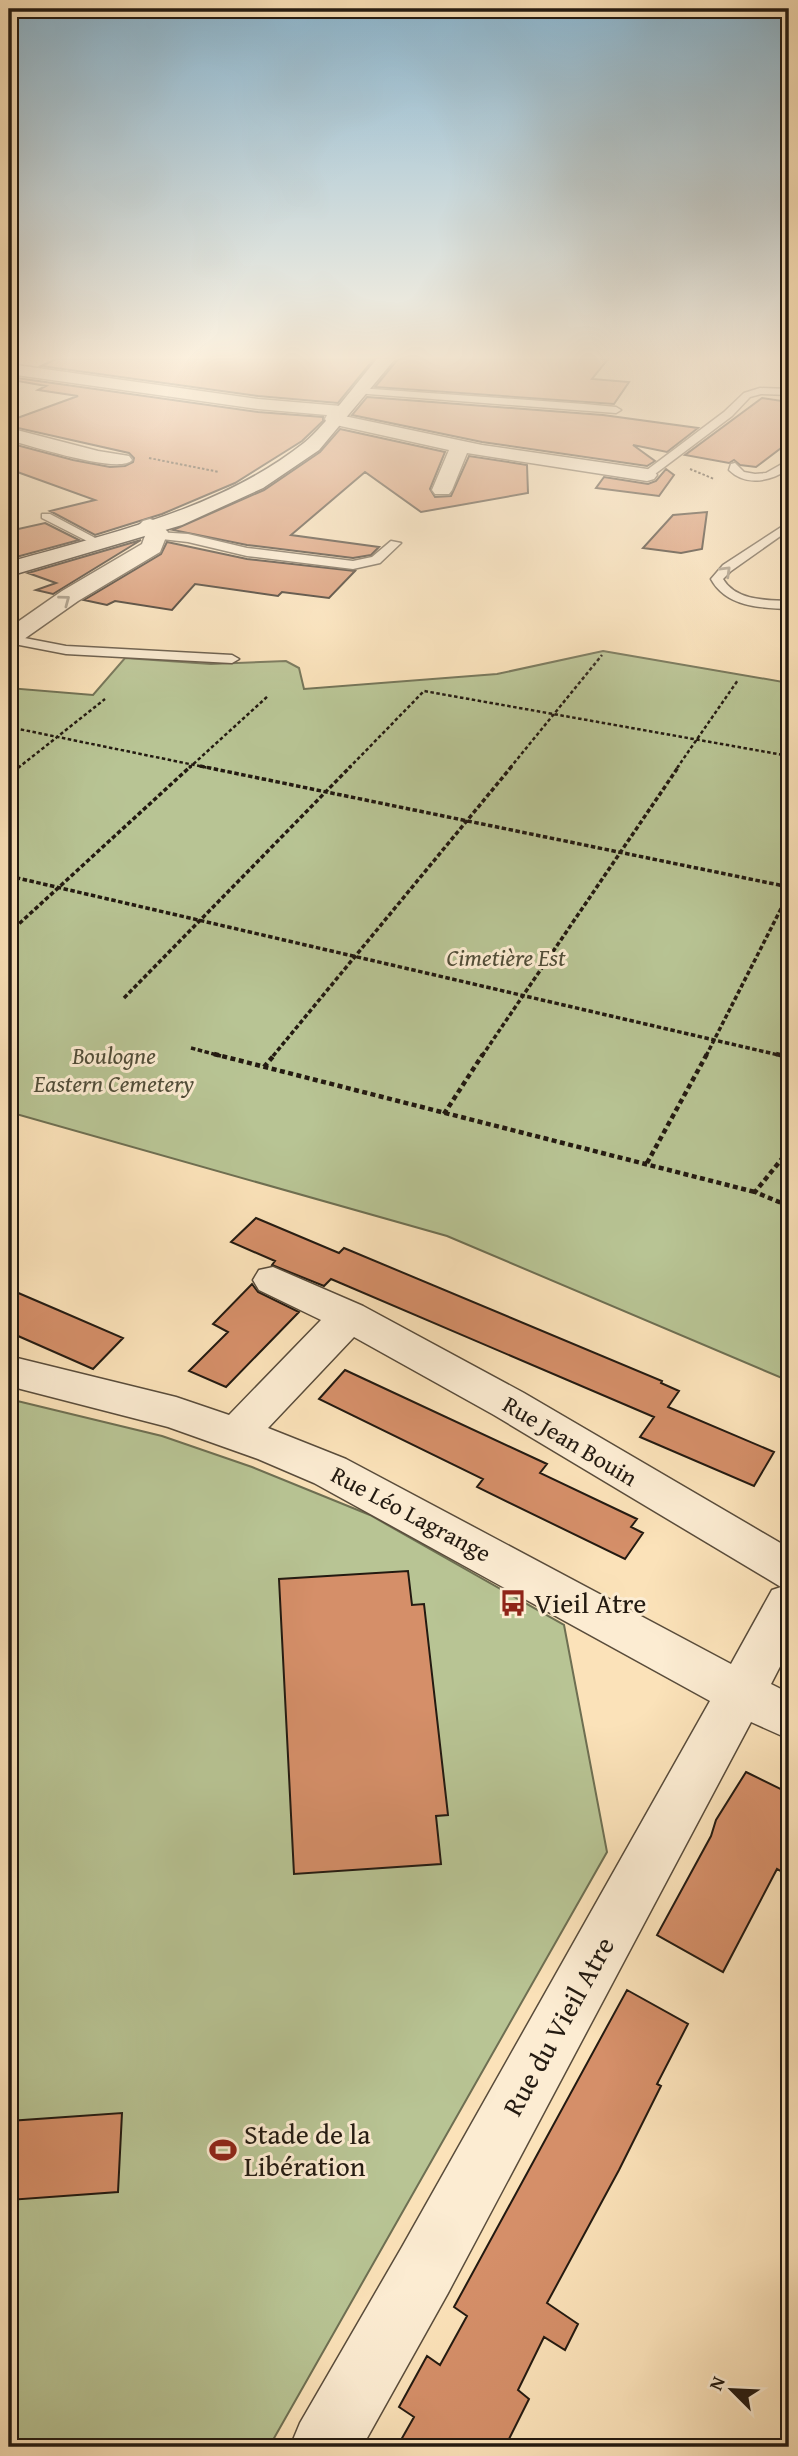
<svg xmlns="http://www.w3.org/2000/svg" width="798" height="2456" viewBox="0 0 798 2456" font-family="'Gentium Book Plus',serif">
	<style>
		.green { fill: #b8c494; stroke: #6e6f52; stroke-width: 2 }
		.building { fill: #d58f69; stroke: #231a11; stroke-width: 2 }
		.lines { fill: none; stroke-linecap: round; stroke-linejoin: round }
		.lane-casing { stroke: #594c3b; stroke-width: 3 }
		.street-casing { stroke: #594c3b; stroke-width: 3 }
		.secondary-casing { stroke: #231a11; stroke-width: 3 }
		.path-far3 { stroke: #231a11; stroke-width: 2; stroke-dasharray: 2.5 2; stroke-linecap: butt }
		.path-far2 { stroke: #231a11; stroke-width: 2.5; stroke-dasharray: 3.5 2.5; stroke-linecap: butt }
		.path-far1 { stroke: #231a11; stroke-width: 3.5; stroke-dasharray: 4.5 2.5; stroke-linecap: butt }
		.path { stroke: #231a11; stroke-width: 4.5; stroke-dasharray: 5 3.5; stroke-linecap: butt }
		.lane { fill: #fcecd2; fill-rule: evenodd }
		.street { fill: #fcecd2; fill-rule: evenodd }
		.secondary { fill: #fcecd2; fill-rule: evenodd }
		.oneway { stroke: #9a8e7b }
		.labels { text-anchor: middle; stroke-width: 6; stroke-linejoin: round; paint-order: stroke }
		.park-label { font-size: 24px; font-style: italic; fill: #504d38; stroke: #fcecd2 }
		.street-label { font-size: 24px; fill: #231a11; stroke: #fcecd2 }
		.near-poi-label { font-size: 28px; fill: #231a11; stroke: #fcecd2; text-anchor: start }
		.near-street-label { font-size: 28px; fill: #231a11; stroke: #fcecd2 }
	</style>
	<rect width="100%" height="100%" fill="#fbe2b9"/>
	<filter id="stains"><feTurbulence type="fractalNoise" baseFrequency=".00286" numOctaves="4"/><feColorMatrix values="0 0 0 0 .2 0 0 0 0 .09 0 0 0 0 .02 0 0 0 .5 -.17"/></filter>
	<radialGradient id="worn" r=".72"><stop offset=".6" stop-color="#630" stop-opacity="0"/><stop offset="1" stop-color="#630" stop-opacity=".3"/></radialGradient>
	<path class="green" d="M603,651L789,683V1381L447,1236L9,1112V688L93,695L125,658L211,664L286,661L299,668L304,689L497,674Z
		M9,1399L162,1436L252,1467L370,1515L564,1625L607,1852L269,2447H9Z"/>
	<path class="building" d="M56,359H374L338,403L258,396L41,366Z
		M398,359H608L592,379L629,382L614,404L375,387Z
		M17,378L258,412L323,417V421L302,441L235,483L162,514L95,535L50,511L95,500L9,469V443L73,460L110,467L125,466L133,462L134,458L129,453L9,426V421L78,396L38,390L46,386L12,380Z
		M367,397L603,415L698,428L667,452L633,445L655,461L647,466L482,442L352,415Z
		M762,398L789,402V442L756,467L740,465L734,460L729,463L685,455Z
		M340,429L445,452L430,489L435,497L451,496L469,456L527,465L528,493L421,512L365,472L291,535L379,547L371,555L353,558L247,545L173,530L264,490L320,452Z
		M666,469L674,475L659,496L596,488L604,477L648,484L656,481Z
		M707,512L702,549L681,553L643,548L673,515Z
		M45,523L79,540L9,559V531Z
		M141,540L53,594L36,590L56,583L28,573Z
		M167,542L247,559L355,571L329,598L282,592L278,596L195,584L172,610L115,601L107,605L84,600L161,554Z
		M256,1218L339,1253L344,1248L662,1381L661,1383L679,1391L668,1407L774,1452L754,1486L640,1437L654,1417L331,1279L324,1286L272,1265L275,1261L231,1242Z
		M252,1284L258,1292L299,1312L226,1387L189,1371L228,1332L213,1324Z
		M9,1289L58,1310L123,1338L93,1369L9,1332Z
		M345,1370L547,1464L540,1473L637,1519L631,1527L643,1533L625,1559L477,1487L483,1479L319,1399Z
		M408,1571L412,1605L424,1604L448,1815L436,1816L441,1864L294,1874L279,1579Z
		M746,1772L789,1793V1876L777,1869L723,1972L657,1935L711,1836L716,1820Z
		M627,1990L688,2024L657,2084L661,2086L619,2170L547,2303L578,2324L565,2350L544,2337L518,2390L529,2399L505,2447H397L414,2417L399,2407L427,2356L440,2365L467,2316L454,2307Z
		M122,2113L118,2192L9,2200V2121Z"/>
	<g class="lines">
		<defs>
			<path id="lane" d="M358,388L584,404L616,407L621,410L616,413L355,393V389Z
				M760,388L789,389V395L761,394L750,397L732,416L651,477H643V473L724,412L744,393Z
				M789,460L787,470C769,482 745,486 729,470L731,464L735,463L744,472L755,474L766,473Z
				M42,514H50L99,540L89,542L42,518Z
				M789,522V530L731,571L723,579C736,601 767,600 789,601V609C761,608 726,607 711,579L723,565Z
				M157,532L188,534L247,548L353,561L372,557L391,541L401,543L380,563L353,569L247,556L188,542L153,538V534Z
				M9,635L66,646L232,655L239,659L232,663L66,654L9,643Z"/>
			<path id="street" d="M9,364L258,399L341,406L350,411L344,416L482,445L647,469L654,471L657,475L654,479L647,481L467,453L452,490L449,494H435L432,490L449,450L327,423L325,419L327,415L258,409L9,374Z
				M9,428L98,451L129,456L132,460C120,475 29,445 9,440Z
				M150,519L157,521L168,532L160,552L78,601L17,644L9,646V628L62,591L142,544L146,533L139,525L143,521Z
				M273,1267L363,1306L524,1393L789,1548V1649L771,1684L789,1693V1739L751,1722L448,2293L362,2447H290L300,2423L402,2247L710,1701L314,1483L258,1459L168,1427L9,1386V1356L176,1397L229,1415L321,1320L259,1290L253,1280L259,1270ZM354,1337L494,1415L781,1587L772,1590L731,1664L346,1459L268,1428Z"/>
			<path id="secondary" d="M377,359H395L319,450L263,488L182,525L9,576V562C110,533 219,510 304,443C327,424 357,382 377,359Z"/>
		</defs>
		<use href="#lane" class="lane-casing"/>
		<use href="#street" class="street-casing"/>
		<use href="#secondary" class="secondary-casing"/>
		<path class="path-far3" d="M149,458L219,472
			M690,469L714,479"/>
		<path class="path-far2" d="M9,727L209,768
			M18,768L105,699
			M189,768L268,696
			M349,768L424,691L789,756
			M510,768L602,655
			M677,768L738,680"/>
		<path class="path-far1" d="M200,766L789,887
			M9,775L20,766
			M9,876L783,1056
			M9,933L191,766
			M124,998L351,766
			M191,1048L221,1056
			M273,1056L512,766
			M482,1056L679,766
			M706,1056L789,893"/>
		<path class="path" d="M214,1054L755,1192
			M776,1054L789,1057
			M264,1067L275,1054
			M444,1114L483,1054
			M789,1150L755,1192L789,1206
			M647,1163L707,1054"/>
		<use href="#lane" class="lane"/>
		<use href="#street" class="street"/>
		<use href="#secondary" class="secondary"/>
	</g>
	<defs><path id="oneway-chevron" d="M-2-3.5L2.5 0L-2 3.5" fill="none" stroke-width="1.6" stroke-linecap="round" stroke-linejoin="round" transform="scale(1.75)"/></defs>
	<g class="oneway">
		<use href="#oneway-chevron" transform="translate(726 571) rotate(-44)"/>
		<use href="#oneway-chevron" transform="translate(65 600) rotate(-37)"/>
	</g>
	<linearGradient id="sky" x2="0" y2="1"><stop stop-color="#8bb8d3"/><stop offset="0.51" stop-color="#fdf2e0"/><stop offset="1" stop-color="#fdf2e0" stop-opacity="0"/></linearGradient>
	<rect width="798" height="702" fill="url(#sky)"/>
	<defs>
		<symbol id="bus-bare" viewBox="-9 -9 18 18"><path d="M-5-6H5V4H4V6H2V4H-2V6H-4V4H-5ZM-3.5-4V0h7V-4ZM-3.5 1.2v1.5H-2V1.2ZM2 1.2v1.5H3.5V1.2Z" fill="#8f2418" stroke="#fcecd2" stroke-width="2.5" paint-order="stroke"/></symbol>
		<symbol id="stadium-bare" viewBox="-9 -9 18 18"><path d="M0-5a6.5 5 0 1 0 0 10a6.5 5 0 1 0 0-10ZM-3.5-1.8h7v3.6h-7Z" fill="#8f2418" stroke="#fcecd2" stroke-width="2.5" paint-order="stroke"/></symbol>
	</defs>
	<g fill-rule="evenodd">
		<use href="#bus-bare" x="494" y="1584" width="38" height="38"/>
		<use href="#stadium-bare" x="204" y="2131" width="38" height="38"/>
	</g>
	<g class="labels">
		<g class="park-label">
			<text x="506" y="966">Cimetière Est</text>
			<text x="114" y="1064">Boulogne<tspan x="114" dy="28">Eastern Cemetery</tspan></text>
		</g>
		<g class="street-label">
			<text transform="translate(570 1441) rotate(31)" y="8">Rue Jean Bouin</text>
			<text transform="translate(411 1514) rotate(28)" y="8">Rue Léo Lagrange</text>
		</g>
		<g class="near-poi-label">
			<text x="534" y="1613">Vieil Atre</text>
			<text x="244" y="2144">Stade de la<tspan x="244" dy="32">Libération</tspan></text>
		</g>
		<g class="near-street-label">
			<text transform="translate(558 2026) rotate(-61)" y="10">Rue du Vieil Atre</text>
		</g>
	</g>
	<rect width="798" height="2456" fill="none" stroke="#fbe2b9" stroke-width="35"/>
	<rect x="10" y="10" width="777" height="2435" fill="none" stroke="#231a11" stroke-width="3.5"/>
	<rect x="18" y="18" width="763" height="2421" fill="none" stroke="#231a11" stroke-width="2"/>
	<g transform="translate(732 2390) rotate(294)" stroke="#fcecd2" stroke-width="5" paint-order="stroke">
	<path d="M0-5L12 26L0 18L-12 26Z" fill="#231a11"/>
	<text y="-10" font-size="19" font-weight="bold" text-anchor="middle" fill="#231a11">N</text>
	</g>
	<rect width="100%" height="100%" filter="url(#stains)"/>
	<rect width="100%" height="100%" fill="url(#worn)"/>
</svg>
